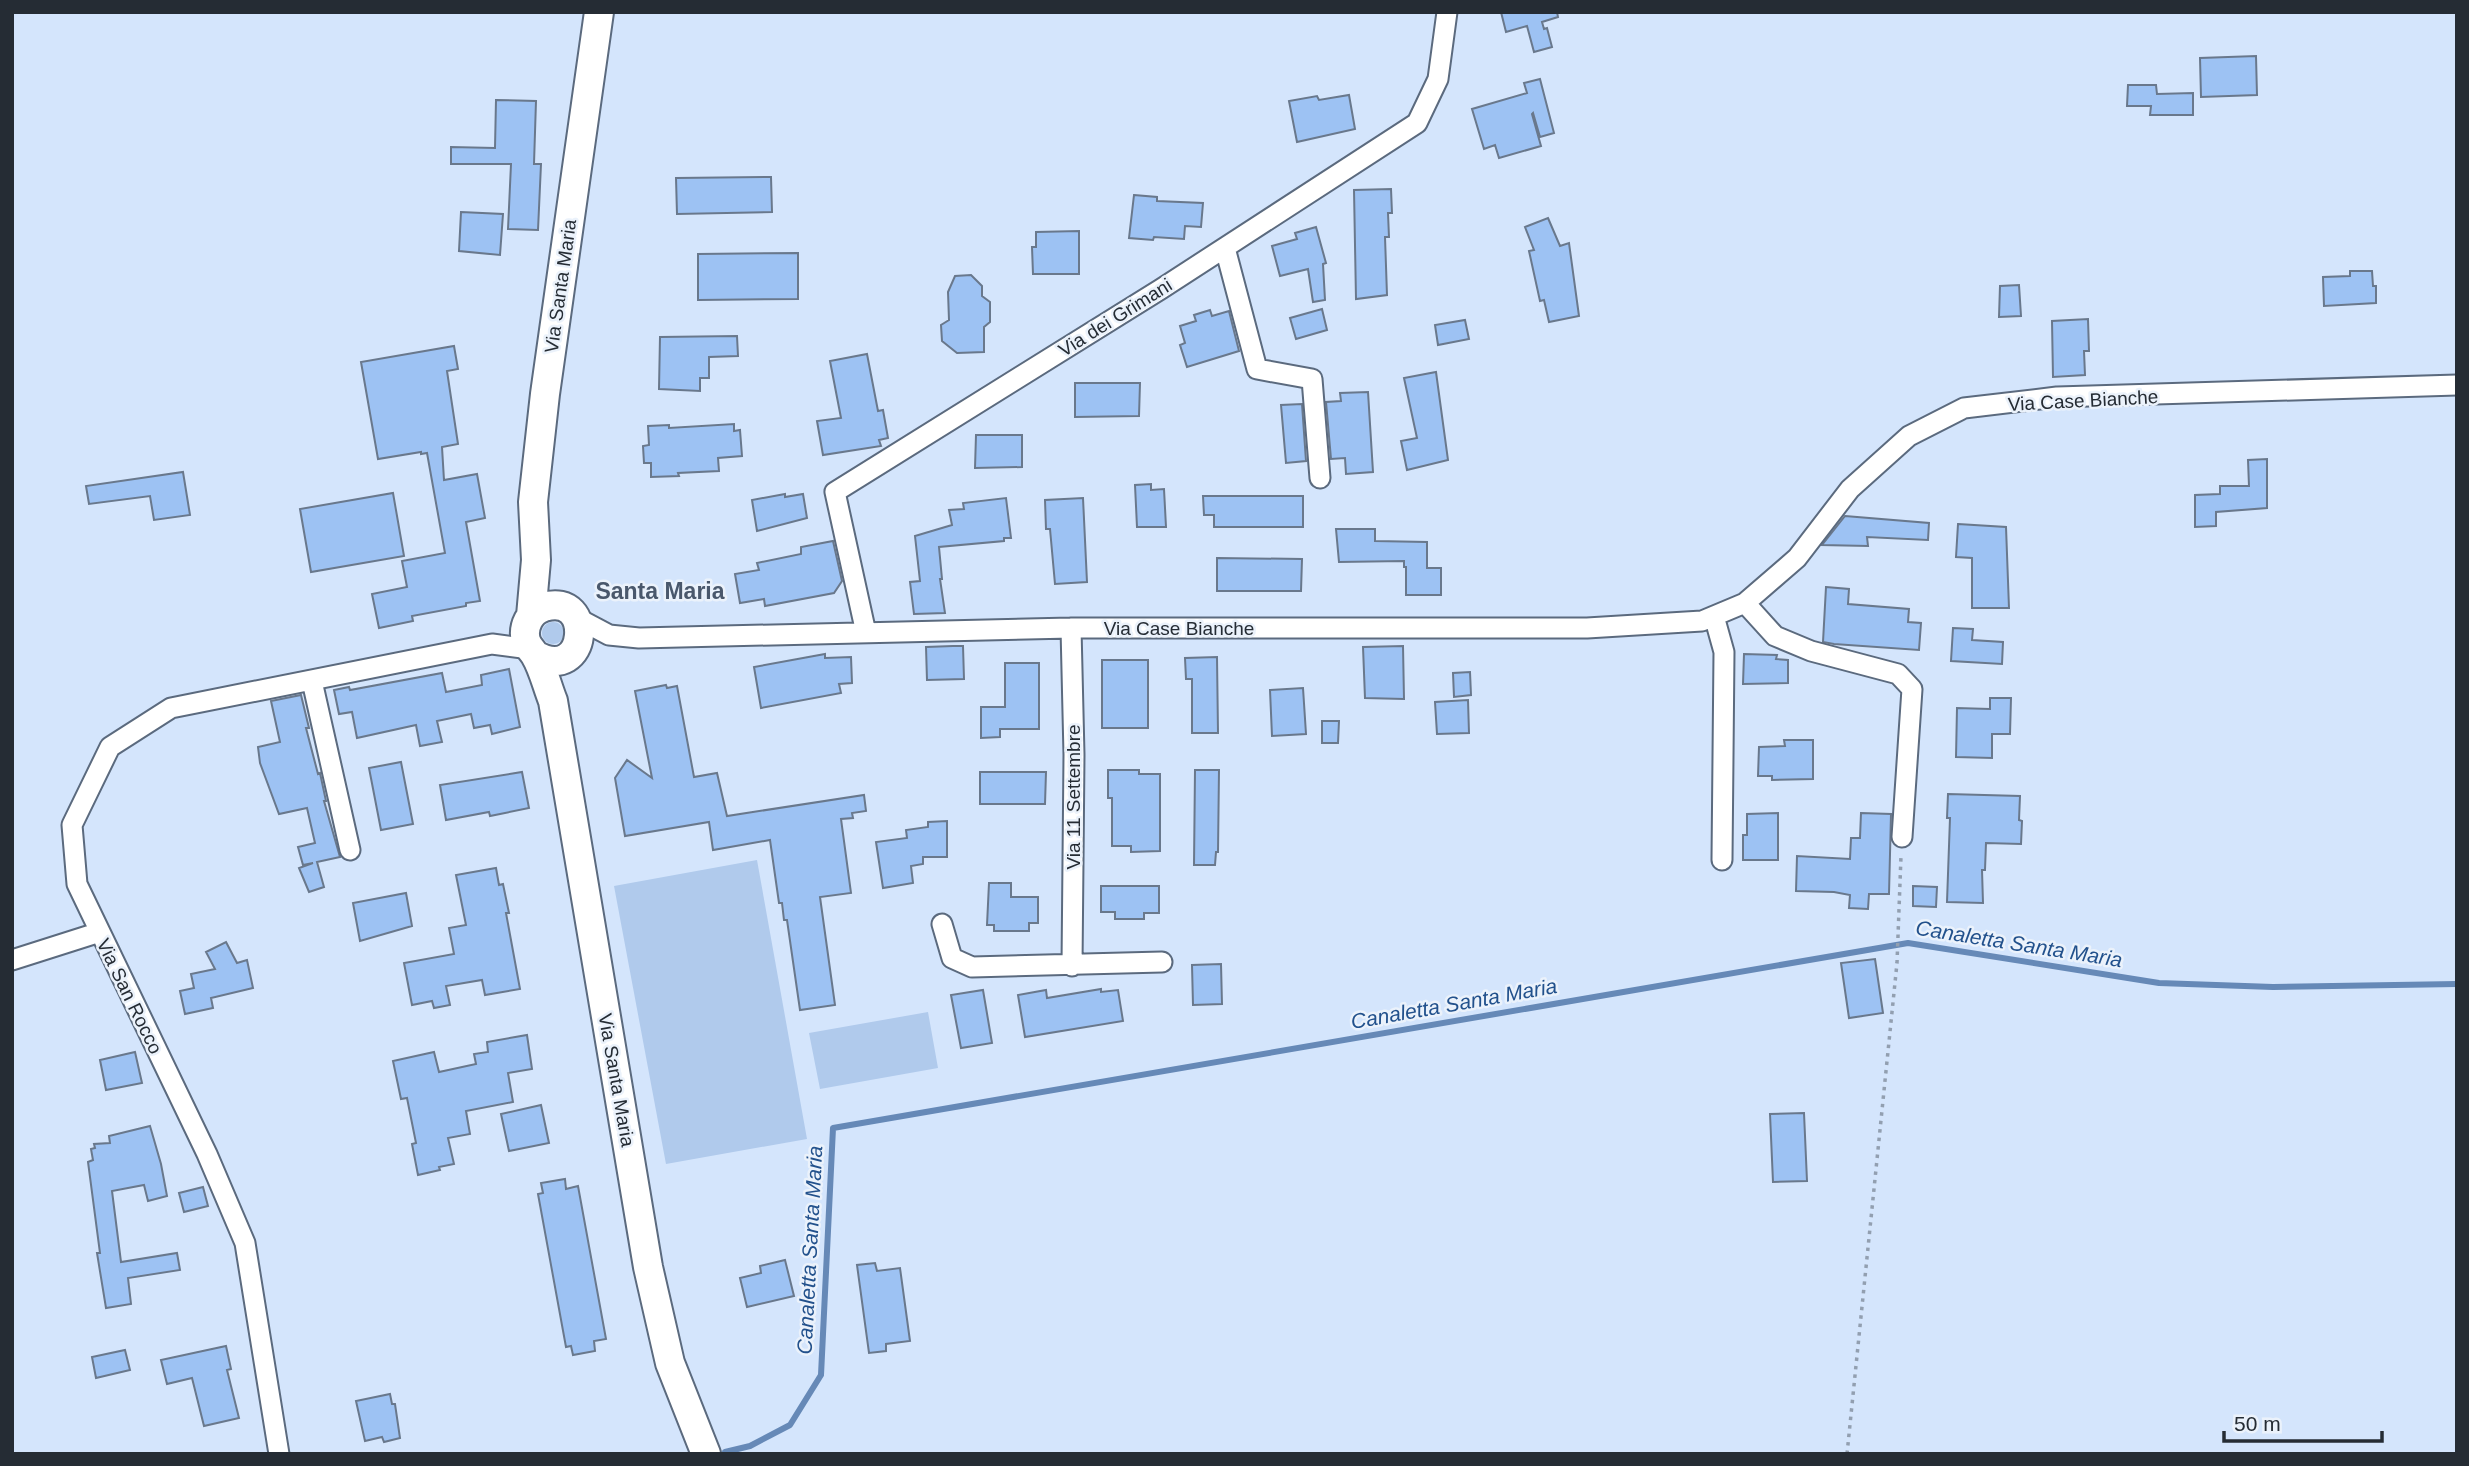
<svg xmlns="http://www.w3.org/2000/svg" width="2469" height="1466" viewBox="0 0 2469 1466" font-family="Arial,sans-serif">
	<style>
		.green { fill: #b0caec }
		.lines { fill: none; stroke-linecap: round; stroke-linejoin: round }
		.stream { stroke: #6689b7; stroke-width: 6 }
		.building { fill: #9dc2f3; stroke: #69788c; stroke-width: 2 }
		.street-casing { stroke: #5b6a7e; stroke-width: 23 }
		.secondary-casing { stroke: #5b6a7e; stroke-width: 32 }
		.path { stroke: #929fb0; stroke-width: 3.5; stroke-dasharray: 3.5 5; stroke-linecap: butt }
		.street { stroke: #fff; stroke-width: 19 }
		.secondary { stroke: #fff; stroke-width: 28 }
		.labels { text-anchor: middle; stroke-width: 5; stroke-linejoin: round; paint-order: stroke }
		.street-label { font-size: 19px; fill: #252c34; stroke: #ebf2fb }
		.water-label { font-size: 21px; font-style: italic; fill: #22518c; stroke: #ebf2fb }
		.quarter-label { font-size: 23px; font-weight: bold; fill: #4a586c; stroke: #ebf2fb }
	</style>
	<rect width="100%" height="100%" fill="#d4e5fc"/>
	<path class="green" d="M542 633a11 11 0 1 1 22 0a11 11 0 1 1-22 0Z
		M757,860L807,1139L666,1164L614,886Z
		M928,1012L938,1068L820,1089L809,1033Z"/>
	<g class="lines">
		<path class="stream" d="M725,1452L750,1446L790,1425L821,1375L833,1128L1908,943L2159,983L2273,987L2457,984"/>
	</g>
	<path class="building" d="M1501,12H1557L1558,17L1542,22L1544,29L1547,28L1552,47L1534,52L1527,26L1506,32Z
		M2256,56L2257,95L2201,97L2200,58Z
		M1540,79L1554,133L1540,137L1533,113L1532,114L1541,146L1499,158L1495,145L1484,149L1472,109L1527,93L1524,83Z
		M2128,85H2156L2157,94L2193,93V115H2150L2151,106H2127Z
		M1349,95L1355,129L1297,142L1289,101L1317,96L1319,100Z
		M496,100L536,101L534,164H541L538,230L508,229L511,164H451V147L495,148Z
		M771,177L772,212L677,214L676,178Z
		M1391,189L1392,213H1388L1389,237H1385L1387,295L1356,299L1354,190Z
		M1134,195L1157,197V201L1203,203L1201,227L1185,226L1184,239L1154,237L1153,240L1129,238Z
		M461,212L503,214L500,255L459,251Z
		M1548,218L1560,246L1569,243L1579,316L1549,322L1544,300L1540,301L1529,251L1534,250L1525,227Z
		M1316,227L1326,263L1323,264L1325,300L1313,302L1308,269L1280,276L1272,246L1297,239L1295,233Z
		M1079,231V274H1033L1032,247H1036V232Z
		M798,253V299L698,300V254Z
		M2350,271H2372L2373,286H2376V303L2324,306L2323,277L2350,276Z
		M971,275L982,286V296L990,302V322L984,327V352L957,353L942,341L941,325L949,320L948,292L955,276Z
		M2019,285L2021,316L1999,317L2000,286Z
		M1322,309L1327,330L1296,339L1290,318Z
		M1210,310L1212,316L1229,311L1239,351L1187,367L1180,345L1185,343L1180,326L1196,321L1194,315Z
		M2088,319L2089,351H2084L2085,375L2053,377L2052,321Z
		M1465,320L1469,339L1438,345L1435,325Z
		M737,336L738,356L709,357V378H700V391L659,389L660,337Z
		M454,346L458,369L447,371L458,444L442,447L444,480L477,474L485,518L466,522L480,601L466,603V606L412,616L413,621L379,628L372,594L407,587L402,561L445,553L427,453L421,454V452L378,459L361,362Z
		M867,354L878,411L883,410L888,438L879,440L881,446L823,455L817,421L841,418L830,361Z
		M1436,372L1448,460L1407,470L1401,441L1417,438L1404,378Z
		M1075,383H1140L1139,416L1075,417Z
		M1368,392L1373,472L1346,474L1345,458L1331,459L1326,402L1341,401L1340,393Z
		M1302,404L1306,461L1286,463L1281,405Z
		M734,424V431L740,430L742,456L718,458L719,471L678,473L679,476L651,477V463H644L643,446L649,445L648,426L669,425V428Z
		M976,435H1022V467L975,468Z
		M2267,459V508L2216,512V526L2195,527V495L2220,494V486H2249L2248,460Z
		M183,472L190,515L154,520L150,496L89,504L86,486Z
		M1151,484V490L1164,489L1166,527H1137L1135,485Z
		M393,493L404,556L311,572L300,509Z
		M785,494V497L803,494L807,518L757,531L752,500Z
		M1203,496H1303V527H1214V515H1204Z
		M1006,498L1011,538H1004V541L939,547L942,579H940L945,613L914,614L910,582L920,581L915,536L952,525L949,510L964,509L963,503Z
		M1083,498L1087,582L1055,584L1050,529H1046L1045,500Z
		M1845,516L1929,523L1928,540L1867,537L1868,546L1822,545Z
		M1958,524L2006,527L2009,608H1972V558L1956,557Z
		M1336,529H1375V541L1427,542V568H1441V595H1406V567H1404V561L1339,562Z
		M833,541L842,581L834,593L765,606L764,599L740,603L735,574L759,570L757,563L801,554V547Z
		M1217,558L1302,559L1301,591H1217Z
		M1826,587L1849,589L1848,604L1909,609L1908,622L1921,623L1919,650L1834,644L1823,642Z
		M1953,628L1973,629L1972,640L2003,642L2002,664L1951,661Z
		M953,646H963L964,679L927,680L926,647Z
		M1403,646L1404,699L1365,698L1363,647Z
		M825,654V658L851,657L852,683L839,684L841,693L761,708L754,667Z
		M1744,654L1777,655L1776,659L1788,660V683L1743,684Z
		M1217,657L1218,733H1192V679H1186L1185,658Z
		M1102,660H1148V728H1102Z
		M1005,663H1039V729H1000V737L981,738V707H1005Z
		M509,669L520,727L492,734L490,725L474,728L471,714L437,721L442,742L420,746L416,725L357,738L352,712L339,714L334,690L349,687L350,690L442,673L446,692L482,685L481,675Z
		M1470,672L1471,695L1454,697L1453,673Z
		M666,685L667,688L677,686L694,777L717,773L727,816L864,795L866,811L852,813L853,818L841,819L851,893L820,897L835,1005L800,1010L787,920H784L782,903H779L770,840L713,850L709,822L625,836L615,778L627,760L652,778L635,691Z
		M1303,688L1306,734L1272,736L1270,690Z
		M301,695L309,728H306L318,774L320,773L326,801H324L340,857L317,862L324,887L309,892L299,868L313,863L303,865L298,847L315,843L307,808L279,814L260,763L258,747L280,742L271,701Z
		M1990,698H2011L2010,734H1992V758L1956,757L1957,708L1990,709Z
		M1468,700L1469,733L1437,734L1435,702Z
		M1322,721H1339L1338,743H1322Z
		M1784,740H1813V779L1772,780V776H1758L1759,747L1785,746Z
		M401,762L413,824L381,830L369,768Z
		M1108,770H1139V774H1160V851L1131,852V846H1112V798H1108Z
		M1195,770H1219L1218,852H1216L1215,865H1194Z
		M522,772L529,808L490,816L489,812L446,820L440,785Z
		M980,772H1046L1045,804H980Z
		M1948,794L2020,796L2019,820L2022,821L2021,844L1986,843L1985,870H1982L1983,903L1947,902L1950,818H1947Z
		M1778,813V860H1743V835H1747V814Z
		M1861,813L1891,814L1889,894H1869L1868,909L1849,908L1850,895L1834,892L1796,891L1797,856L1850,859L1851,838H1860Z
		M947,821V857H923V864L911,866L913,883L883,888L876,842L907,838L906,830L928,827V822Z
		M496,868L499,885L503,884L509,913H506L520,989L485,995L482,980L446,986L450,1005L434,1008L432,1001L412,1005L404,963L454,954L449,928L466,925L456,875Z
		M989,883H1011V897H1038V923H1029V931H994V925H987Z
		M1101,886H1159V913H1144V919H1115V912H1101Z
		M1913,886L1937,887L1936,907L1913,906Z
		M406,893L412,926L360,941L353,903Z
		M226,942L237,963L247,960L253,988L211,998L213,1008L185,1014L180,991L194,988L191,974L215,969L206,952Z
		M1875,959L1883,1013L1849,1018L1841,963Z
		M1221,964L1222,1004L1193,1005L1192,965Z
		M1101,989V992L1118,990L1123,1021L1025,1037L1018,995L1046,990L1047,998Z
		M983,990L992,1043L961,1048L951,995Z
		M527,1035L532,1069L508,1073L513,1102L466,1111L470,1134L448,1138L454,1164L439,1167L440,1170L418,1175L412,1144L416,1143L407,1098L401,1099L393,1061L434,1052L439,1072L476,1064L474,1054L488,1052L487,1042Z
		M135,1052L142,1083L106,1090L100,1060Z
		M541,1105L549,1143L509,1151L501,1114Z
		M1804,1113L1807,1181L1773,1182L1770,1114Z
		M150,1126L161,1164L167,1196L148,1201L144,1185L112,1191L121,1262L177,1253L180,1270L128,1278L131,1304L106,1308L97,1253H100L88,1162L93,1160L91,1149L95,1148L94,1144L110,1143L109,1136Z
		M565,1179L566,1189L578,1186L606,1339L594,1341L595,1351L573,1355L571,1346L566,1347L538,1194L543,1193L541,1183Z
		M203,1187L208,1206L184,1212L179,1193Z
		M785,1260L794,1296L747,1307L740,1278L761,1273L760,1266Z
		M875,1263L877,1271L900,1268L910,1341L886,1344V1351L869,1353L857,1265Z
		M226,1346L231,1369L227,1370L239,1418L204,1426L192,1378L167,1384L161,1360Z
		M125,1350L130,1370L96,1378L92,1357Z
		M390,1394L392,1404H395L400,1438L384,1442L382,1437L365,1441L356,1401Z"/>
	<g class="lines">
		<defs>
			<path id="street" d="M1225,248L1257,369L1312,379L1320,478
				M1745,603L1775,636L1811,651L1898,674L1912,689L1902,837
				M1714,616L1724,652L1722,860
				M575,617L609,635L639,638L1071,628H1587L1702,621L1745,603L1797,558L1850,489L1909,436L1964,408L2057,397L2457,385
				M1071,628L1074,755L1072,966
				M866,633L835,492L1161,289L1417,123L1438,79L1447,12
				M312,681L350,850
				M942,924L952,958L972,967L1162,962
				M12,960L100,932
				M279,1454L245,1243L207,1154L77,884L72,825L110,747L171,708L492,644L530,649"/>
			<path id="secondary" d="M531,616L536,560L533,502L545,394L599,12
				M535,655C589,685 595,591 544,607C530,611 522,627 526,641C528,647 532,650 535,655C543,668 547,686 553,701L648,1267L670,1363L706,1454"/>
		</defs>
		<use href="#street" class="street-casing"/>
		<use href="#secondary" class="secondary-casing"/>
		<path class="path" d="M1847,1454L1897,963L1901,856"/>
		<use href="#street" class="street"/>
		<use href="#secondary" class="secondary"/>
	</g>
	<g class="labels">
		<g class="street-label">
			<text transform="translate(560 286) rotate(-82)" y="7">Via Santa Maria</text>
			<text transform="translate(1115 317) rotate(-32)" y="7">Via dei Grimani</text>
			<text transform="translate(2083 400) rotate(-3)" y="7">Via Case Bianche</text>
			<text x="1179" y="635">Via Case Bianche</text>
			<text transform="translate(1073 797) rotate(-90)" y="7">Via 11 Settembre</text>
			<text transform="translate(130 996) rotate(64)" y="7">Via San Rocco</text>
			<text transform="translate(617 1080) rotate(80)" y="7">Via Santa Maria</text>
		</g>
		<g class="water-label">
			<text transform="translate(2019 944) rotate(9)" y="7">Canaletta Santa Maria</text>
			<text transform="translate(1454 1004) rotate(-10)" y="7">Canaletta Santa Maria</text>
			<text transform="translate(810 1250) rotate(-87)" y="7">Canaletta Santa Maria</text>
		</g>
		<g class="quarter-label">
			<text x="660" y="599">Santa Maria</text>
		</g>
	</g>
	<rect width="2469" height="1466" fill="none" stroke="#252c34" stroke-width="28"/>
	<path d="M2224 1431v10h158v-10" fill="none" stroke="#252c34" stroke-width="3.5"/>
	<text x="2234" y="1431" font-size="21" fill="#252c34" stroke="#ebf2fb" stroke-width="5" paint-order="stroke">50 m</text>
</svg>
